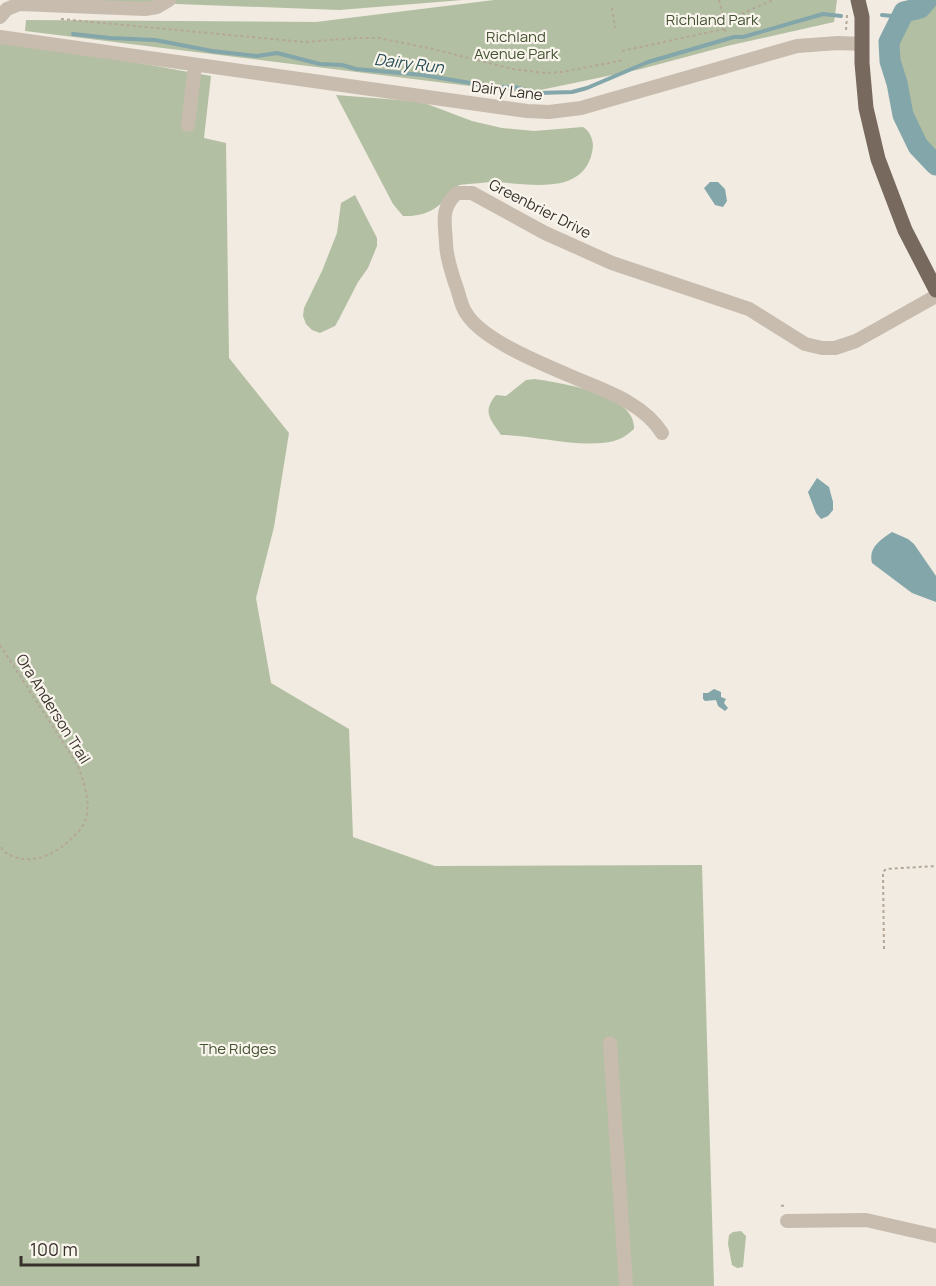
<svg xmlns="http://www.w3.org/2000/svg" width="936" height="1286" viewBox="0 0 936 1286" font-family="Manrope,sans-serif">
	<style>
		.green { fill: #b3bfa2 }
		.water { fill: #83a6ab }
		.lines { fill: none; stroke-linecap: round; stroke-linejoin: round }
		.stream { stroke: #83a6ab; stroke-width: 4 }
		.river { stroke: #83a6ab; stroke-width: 21 }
		.path { stroke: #b4a798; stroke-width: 2; stroke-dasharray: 3 3; stroke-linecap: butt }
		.minor { stroke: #c8bcae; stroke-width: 14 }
		.major { stroke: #78695e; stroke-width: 15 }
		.labels { text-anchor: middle; stroke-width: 4.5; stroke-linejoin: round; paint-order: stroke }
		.park-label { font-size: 15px; fill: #445332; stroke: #f9f5ed }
		.street-label { font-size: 15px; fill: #38302b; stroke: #f9f5ed }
		.water-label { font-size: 16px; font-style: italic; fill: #254d55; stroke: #f9f5ed }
	</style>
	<rect width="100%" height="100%" fill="#f1ebe1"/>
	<path class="green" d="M70,0H463L339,10Z
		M494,0H837L834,22L727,46L641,69L526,93L25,31L26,20L316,22Z
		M934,0H936V169L919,153L904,129L884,47L889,33L900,21L912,12Z
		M0,38L211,76L204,138L226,143L229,358L289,433L274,527L256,598L271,683L349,729L353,837L435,866L702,865L714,1286H0Z
		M336,95L412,101L427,104L472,121L502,128L534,131L583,127C589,130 593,139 593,146C588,197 530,184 497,182C484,182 472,184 459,185C442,205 430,217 403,216L393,204Z
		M355,195L377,238V246L368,268L358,282L339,319L335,326L320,333L312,330L306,324L303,316L304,308L322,271L337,233L341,203Z
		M535,379C560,383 637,394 634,429C628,434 622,439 614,441C580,449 535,435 501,435C490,419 482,412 496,395L506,396L526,380Z
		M741,1231L746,1236L743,1267L737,1268L732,1265L728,1244L729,1235L733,1232Z"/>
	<path class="water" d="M710,182H718L725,189L727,201L723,207L715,205L704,188Z
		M817,478L829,487L833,502V510L828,516L821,519L816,513L808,492Z
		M892,532L908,539L914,544L936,576V602L912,593L872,563C868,548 880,540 892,532Z
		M714,689L721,692V697L726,699L724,703L728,708L725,711L718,706L716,700L705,701L703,699V693H708Z"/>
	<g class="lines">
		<path class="stream" d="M882,15L902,17
			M73,34L110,38L155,40L212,51L257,56L277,53L320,64L342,65L356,69L423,75L494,87H514L538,93L572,92L587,88L648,62L734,37H743L823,14L841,16"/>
		<path class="river" d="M927,0L920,8L904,12L889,42L890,61L897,83L903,115L918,146L936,165"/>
		<path class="path" d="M719,0L725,21L724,29L727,33
			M612,8L615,28
			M61,19L304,42L357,38H379L433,49L513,69L544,73L562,72L624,60
			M725,21L773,0
			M846,30L847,15
			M622,51L724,29
			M0,645L77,764C83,780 91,800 86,818C84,827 76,834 70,840C50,858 26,867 3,851L0,844
			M884,949L883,872L886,869L936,866
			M781,1206L786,1205"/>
		<path class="minor" d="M0,17L7,9L19,4L145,9L157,7L169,0
			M0,37L527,111L549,112L581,108L797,46L838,43L862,44
			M188,125L195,66
			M662,433C646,407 614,394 587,383C555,369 484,343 466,313C460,304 459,292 455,283C451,270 446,256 446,243C445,221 440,209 457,193H472L545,233L612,263L749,309L805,344L822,348H835L856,341L936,296
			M610,1043L626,1286
			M787,1221L866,1220L936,1236"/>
		<path class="major" d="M858,0L862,17V63L866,108L878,159L905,230L936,290"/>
	</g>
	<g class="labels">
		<g class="park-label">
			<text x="712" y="25">Richland Park</text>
			<text x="516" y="42">Richland<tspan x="516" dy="17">Avenue Park</tspan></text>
			<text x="238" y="1054">The Ridges</text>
		</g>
		<g class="street-label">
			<text transform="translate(507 91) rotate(7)" y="5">Dairy Lane</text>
			<text transform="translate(540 209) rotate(27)" y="5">Greenbrier Drive</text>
			<text transform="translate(53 709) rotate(58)" y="5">Ora Anderson Trail</text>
		</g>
		<g class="water-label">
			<text transform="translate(409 63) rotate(7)" y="6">Dairy Run</text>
		</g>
	</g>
	<path d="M21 1256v9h177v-9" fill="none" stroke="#38302b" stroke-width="3"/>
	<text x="30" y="1256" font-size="18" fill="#38302b" stroke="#f9f5ed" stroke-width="4.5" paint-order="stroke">100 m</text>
</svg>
